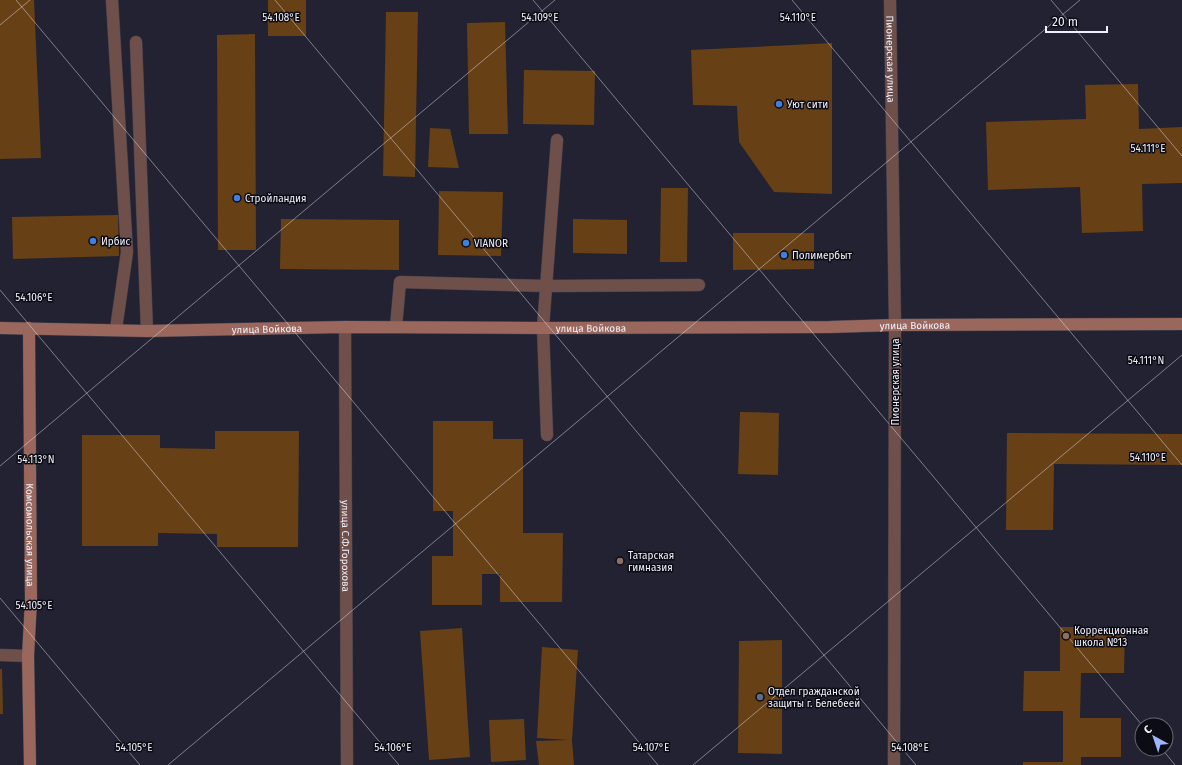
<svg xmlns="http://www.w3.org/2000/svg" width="1182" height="765" viewBox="0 0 1182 765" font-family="'Fira Sans',sans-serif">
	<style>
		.building { fill: #674016 }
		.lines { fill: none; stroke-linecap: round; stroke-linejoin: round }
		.lane-casing { stroke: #3f3f4e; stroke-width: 13 }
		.street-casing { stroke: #3f3f4e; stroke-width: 13 }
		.secondary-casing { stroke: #3f3f4e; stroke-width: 13 }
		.lane { stroke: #6f4f49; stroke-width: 12 }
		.street { stroke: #6f4f49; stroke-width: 12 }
		.secondary { stroke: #99675c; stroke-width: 12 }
		.ticks { fill: none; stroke: #f0f0fc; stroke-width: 1; stroke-opacity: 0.45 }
		.shop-dot { fill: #3f7fe0; stroke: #0c0c14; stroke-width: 1.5 }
		.education-dot { fill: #8d6e63; stroke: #0c0c14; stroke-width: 1.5 }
		.service-dot { fill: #5c6f8a; stroke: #0c0c14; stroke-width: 1.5 }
		.labels { text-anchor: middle; stroke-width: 3; stroke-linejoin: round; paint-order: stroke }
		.street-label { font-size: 10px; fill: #f0f0fc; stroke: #0c0c14 }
		.poi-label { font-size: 10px; fill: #f0f0fc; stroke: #0c0c14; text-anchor: start }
		.ticks-label { font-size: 10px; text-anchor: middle; fill: #f0f0fc; stroke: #0c0c14; stroke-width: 3; stroke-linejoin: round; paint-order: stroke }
	</style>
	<rect width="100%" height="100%" fill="#222232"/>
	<path class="building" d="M0,0H34L41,158L0,159Z
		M268,0H306V36H268Z
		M386,12H418L415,177L383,176Z
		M505,22L508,134H469L467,23Z
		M255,34L256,250H218L217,35Z
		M832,43V194L774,192L739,142L737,106L693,105L691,50Z
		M524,70L595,71L594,125L523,124Z
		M1138,84L1139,129L1182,127V183L1142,184L1143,231L1082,233L1080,187L988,190L986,122L1086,119L1085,85Z
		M430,128L450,129L459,168L428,167Z
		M661,188H688L687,262H660Z
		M439,191L503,192L501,256L438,255Z
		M118,215L119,256L13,259L12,217Z
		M281,219L399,220V270L280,269Z
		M573,219L627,220V254L573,253Z
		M733,233H814V269L733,270Z
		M740,412L779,413L778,475L738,474Z
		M433,421H493V439H523V533H563L562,602H500V574H482V605H432V556H453V511H433Z
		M215,431H299L298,547H217V534L158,533V546H82V435H160V448L215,449Z
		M1007,433L1182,434V465L1054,464L1053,530H1006Z
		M1060,627H1125L1124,673H1081L1080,718H1121V757H1081V765H1023V762H1063V711H1023L1024,671H1060Z
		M462,628L470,757L429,760L420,631Z
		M782,640V754L738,753L739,641Z
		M542,647L578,650L572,740L574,765H539L536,741L568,740L537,738Z
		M0,669H2L3,714H0Z
		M524,719L526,760L491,762L489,720Z"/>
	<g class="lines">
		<defs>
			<path id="lane" d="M396,327L400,282L547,286L699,285
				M547,435L543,328L557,140"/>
			<g id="street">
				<path d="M112,0L127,252L116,329"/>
				<path id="s1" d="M890,0L895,325L894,765"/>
				<path d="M136,42L147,331"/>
				<path id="s2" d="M345,327L347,765"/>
				<path d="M0,655L28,656"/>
			</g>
			<g id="secondary">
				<path id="s3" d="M0,328L147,331L345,327L543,328L830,327L895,325L1182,324"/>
				<path id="s4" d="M29,328L31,601L28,656L30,765"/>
			</g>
		</defs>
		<use href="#lane" class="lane-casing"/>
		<use href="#street" class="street-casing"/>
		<use href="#secondary" class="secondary-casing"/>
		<use href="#lane" class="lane"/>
		<use href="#street" class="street"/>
		<use href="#secondary" class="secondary"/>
	</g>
	<path class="ticks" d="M16,0L658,765M275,0L916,765M533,0L1142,725M792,0L1182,465M1051,0L1182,156M0,25L30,0M0,290L399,765M0,466L555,0M0,598L140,765M1162,749L1175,765M168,765L1080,0M693,765L1182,355"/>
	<g class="shop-dot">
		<circle cx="779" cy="104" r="4"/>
		<circle cx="237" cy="198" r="4"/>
		<circle cx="93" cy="241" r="4"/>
		<circle cx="466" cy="243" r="4"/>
		<circle cx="784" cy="255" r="4"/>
	</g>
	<g class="education-dot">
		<circle cx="620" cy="561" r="4"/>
		<circle cx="1066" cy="636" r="4"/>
	</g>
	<circle class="service-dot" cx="760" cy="697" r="4"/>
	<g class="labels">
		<g class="street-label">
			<text dy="4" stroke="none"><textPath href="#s1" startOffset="59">Пионерская улица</textPath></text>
			<text dy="4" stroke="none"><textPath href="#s3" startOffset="915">улица Войкова</textPath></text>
			<text dy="4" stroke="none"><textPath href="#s3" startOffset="267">улица Войкова</textPath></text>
			<text dy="4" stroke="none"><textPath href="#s3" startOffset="591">улица Войкова</textPath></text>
			<text transform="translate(895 382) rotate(-90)" y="4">Пионерская улица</text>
			<text dy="4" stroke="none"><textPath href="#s4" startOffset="207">Комсомольская улица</textPath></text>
			<text dy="4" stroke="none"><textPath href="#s2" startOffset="219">улица С.Ф.Горохова</textPath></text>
		</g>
		<g class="poi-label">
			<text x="787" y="108">Уют сити</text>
			<text x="245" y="202">Стройландия</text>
			<text x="101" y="245">Ирбис</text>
			<text x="474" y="247">VIANOR</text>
			<text x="792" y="259">Полимербыт</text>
			<text x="628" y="559">Татарская<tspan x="628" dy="12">гимназия</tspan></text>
			<text x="1074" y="634">Коррекционная<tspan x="1074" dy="12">школа №13</tspan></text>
			<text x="768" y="695">Отдел гражданской<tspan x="768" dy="12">защиты г. Белебеей</tspan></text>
		</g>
	</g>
	<g class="ticks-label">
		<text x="281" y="21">54.108°E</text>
		<text x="540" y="21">54.109°E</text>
		<text x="798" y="21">54.110°E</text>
		<text x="1148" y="152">54.111°E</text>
		<text x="34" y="301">54.106°E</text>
		<text x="1146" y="364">54.111°N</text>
		<text x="1148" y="461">54.110°E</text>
		<text x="36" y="463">54.113°N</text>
		<text x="34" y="609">54.105°E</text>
		<text x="134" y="751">54.105°E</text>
		<text x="393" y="751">54.106°E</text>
		<text x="651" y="751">54.107°E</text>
		<text x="910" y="751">54.108°E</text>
	</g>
	<g transform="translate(1154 737) rotate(320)"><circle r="19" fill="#0c0c14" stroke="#676771"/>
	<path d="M0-3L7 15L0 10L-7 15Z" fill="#a0b3fd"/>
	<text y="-6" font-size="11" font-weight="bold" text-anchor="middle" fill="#f0f0fc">С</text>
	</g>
	<path d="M1046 26v6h61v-6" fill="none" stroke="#f0f0fc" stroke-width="2"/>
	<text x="1052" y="26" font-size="12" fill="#f0f0fc" stroke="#0c0c14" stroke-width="3" paint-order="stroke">20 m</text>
</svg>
